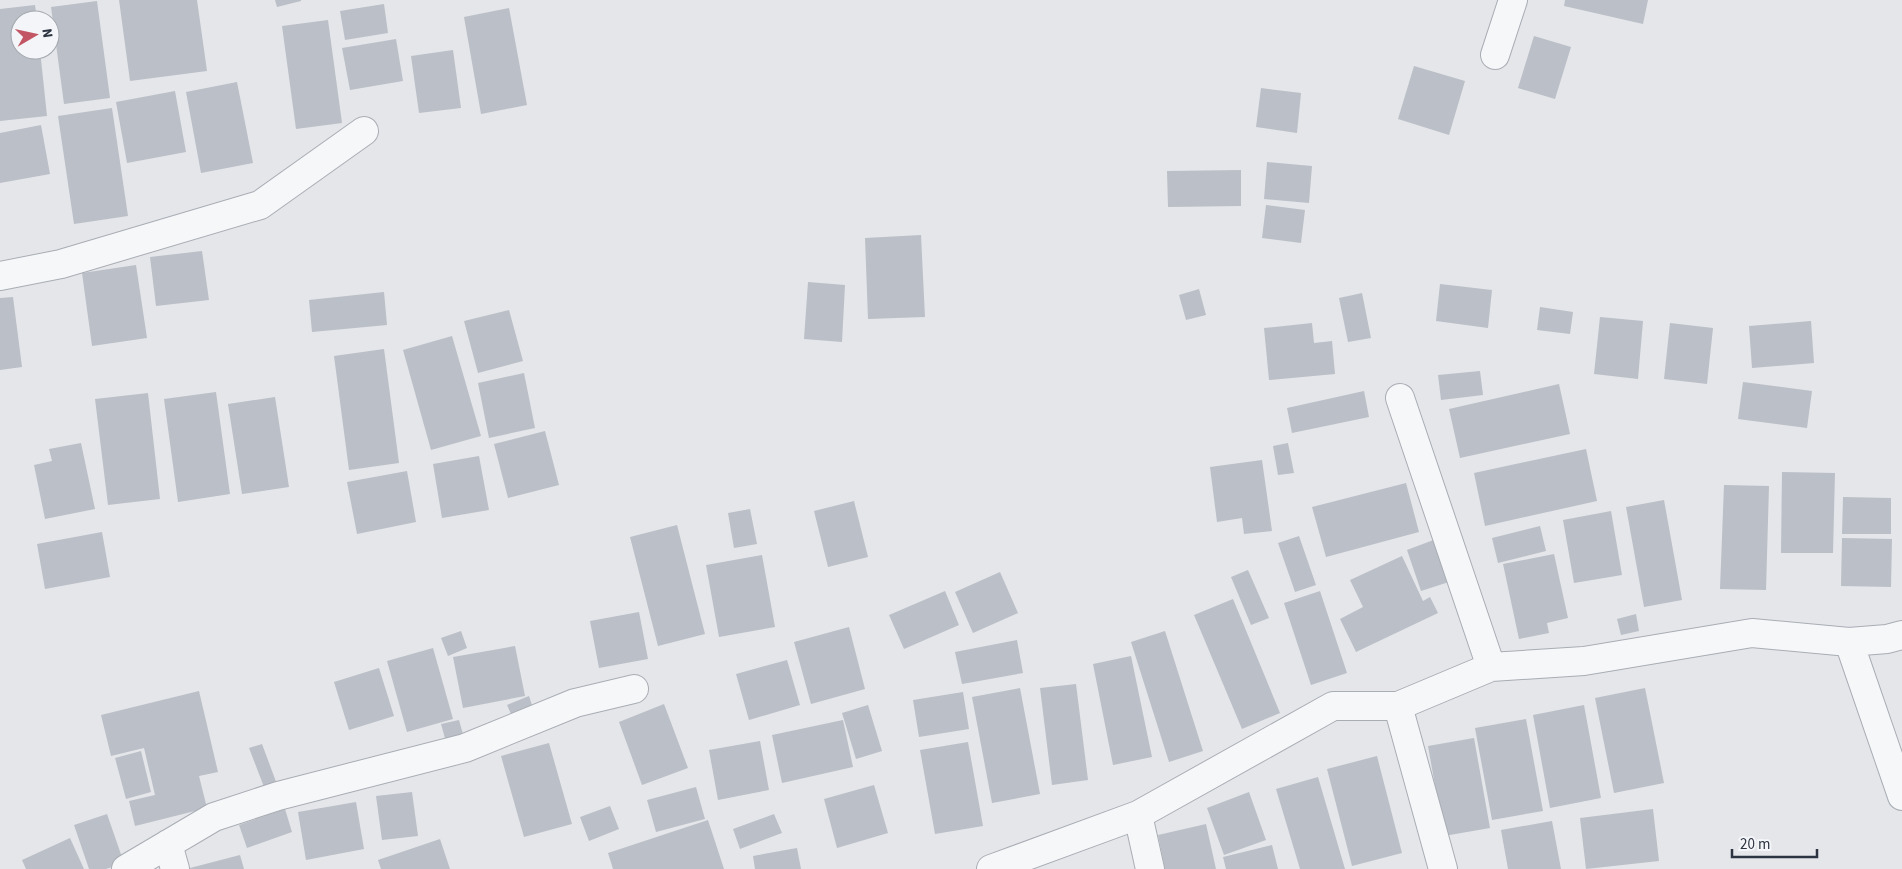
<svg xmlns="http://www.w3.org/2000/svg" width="1902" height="869" viewBox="0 0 1902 869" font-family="'Source Sans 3',sans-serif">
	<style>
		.building { fill: #bbbfc7 }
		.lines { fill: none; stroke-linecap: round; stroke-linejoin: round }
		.street-casing { stroke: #a9adb4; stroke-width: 30 }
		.street { stroke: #f6f7f9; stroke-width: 28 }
	</style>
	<rect width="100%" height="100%" fill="#e4e6ea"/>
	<path class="building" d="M119,0H197L207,71L130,81Z
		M275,0H301V1L277,7Z
		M1565,0H1648L1643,24L1564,6Z
		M97,1L110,98L64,104L51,7Z
		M384,4L388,33L345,40L340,11Z
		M35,5L37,20H20V50H40L47,116L0,121V9Z
		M509,8L527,105L481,114L464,17Z
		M328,20L342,123L296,129L282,26Z
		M1534,36L1571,47L1555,99L1518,88Z
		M396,39L403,81L350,90L342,48Z
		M453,50L461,108L419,113L411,56Z
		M1414,66L1465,81L1449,135L1398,119Z
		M237,82L253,163L201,173L186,92Z
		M1261,88L1301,93L1297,133L1256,127Z
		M175,91L186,152L127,163L116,102Z
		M112,108L128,216L74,224L58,116Z
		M41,125L50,174L0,183V133Z
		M1267,162L1312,166L1309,203L1264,199Z
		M1241,170V206L1168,207L1167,171Z
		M1266,205L1305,210L1301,243L1262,238Z
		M921,235L925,317L868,319L865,238Z
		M202,251L209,300L156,306L150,257Z
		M136,265L147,338L92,346L82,273Z
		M808,282L845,285L842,342L804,339Z
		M1440,284L1492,290L1488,328L1436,321Z
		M1199,289L1206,315L1186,320L1179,295Z
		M384,292L387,325L312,332L309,300Z
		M1362,293L1371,338L1348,342L1339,298Z
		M13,297L22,367L0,370V298Z
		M1540,307L1573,312L1570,334L1537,330Z
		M509,310L523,361L478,373L464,321Z
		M1600,317L1643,321L1638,379L1594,374Z
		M1811,321L1814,363L1752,368L1749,326Z
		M1312,323L1314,343L1332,341L1335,374L1269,380L1264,328Z
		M1670,323L1713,328L1707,384L1664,379Z
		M452,336L481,436L431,450L403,350Z
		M384,349L399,463L349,470L334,356Z
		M1480,371L1483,395L1441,400L1438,375Z
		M524,373L535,428L489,438L478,383Z
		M1743,382L1812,391L1807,428L1738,419Z
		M1559,384L1570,434L1460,458L1449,409Z
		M1364,391L1369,417L1292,433L1287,408Z
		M216,392L230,494L178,502L164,399Z
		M148,393L160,499L108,505L95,399Z
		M275,397L289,487L242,494L228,404Z
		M545,431L559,485L508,498L494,444Z
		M81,443L95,509L45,519L34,465L52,461L49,449Z
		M1288,443L1294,473L1278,475L1273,446Z
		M1586,449L1597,501L1485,526L1474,473Z
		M479,456L489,510L442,518L433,464Z
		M1262,460L1272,531L1244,534L1242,518L1217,522L1210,467Z
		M407,471L416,522L357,534L347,482Z
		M1782,472L1835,473L1833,553H1781Z
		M1406,483L1419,532L1326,557L1312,507Z
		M1724,485L1769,486L1766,590L1720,589Z
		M1843,497L1891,498V534H1842Z
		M1664,500L1682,600L1644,607L1626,507Z
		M854,501L868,557L828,567L814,511Z
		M750,509L757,544L734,548L728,513Z
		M1611,511L1622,575L1574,583L1563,520Z
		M677,525L705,634L658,646L630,537Z
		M1540,526L1546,551L1498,563L1492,538Z
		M102,532L110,577L45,589L37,544Z
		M1299,536L1316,585L1295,592L1278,543Z
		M1842,538L1892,539L1891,587L1841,586Z
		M1436,539L1452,581L1421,591L1407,550Z
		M1554,554L1568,618L1547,623L1549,633L1519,639L1503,564Z
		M762,555L775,627L719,637L706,565Z
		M1402,556L1423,601L1430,597L1438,613L1356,652L1340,619L1363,607L1350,580Z
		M1248,570L1269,618L1251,625L1231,577Z
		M1000,572L1018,613L973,633L955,592Z
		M945,591L959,625L904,649L889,615Z
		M1320,591L1347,673L1311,685L1284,603Z
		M1233,599L1280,713L1242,729L1194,615Z
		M639,612L648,659L599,668L590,621Z
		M1636,614L1639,631L1621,635L1617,619Z
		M849,627L865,689L811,704L794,642Z
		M461,631L467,648L448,656L441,638Z
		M1165,631L1203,751L1169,762L1131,642Z
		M1017,640L1023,673L962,684L955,652Z
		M515,646L525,696L463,708L453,657Z
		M433,648L453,719L407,732L387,661Z
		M1131,656L1152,757L1113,765L1093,664Z
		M787,660L800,705L749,720L736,674Z
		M379,668L394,716L349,730L334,682Z
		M1076,684L1088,780L1052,785L1040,688Z
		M1020,688L1040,794L992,803L972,697Z
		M1645,688L1664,783L1614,793L1595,698Z
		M199,691L218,772L199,776L207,808L135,826L129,801L155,795L144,748L111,756L101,715Z
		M963,692L969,729L919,737L913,700Z
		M529,696L532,705L511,714L507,705Z
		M664,704L688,768L642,785L619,722Z
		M868,705L882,751L856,759L842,713Z
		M1584,705L1601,798L1550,808L1533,715Z
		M1526,719L1543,811L1492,820L1475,728Z
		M459,720L464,738L446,742L441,724Z
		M843,720L853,767L782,783L772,735Z
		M1474,738L1490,828L1444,836L1428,746Z
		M760,741L769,790L718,800L709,750Z
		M968,742L983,826L935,834L920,750Z
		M549,743L572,824L524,837L501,756Z
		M262,744L278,787L266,792L249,748Z
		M141,751L151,792L126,799L115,758Z
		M1377,756L1402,853L1352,866L1327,769Z
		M1318,777L1345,869H1300L1276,789Z
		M874,785L888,833L837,848L824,799Z
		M696,787L705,819L656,832L647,800Z
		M412,792L418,836L382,840L376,796Z
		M1249,792L1266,840L1224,855L1207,808Z
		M356,802L364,849L306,860L298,812Z
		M610,806L619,829L589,841L580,817Z
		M285,809L292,832L247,848L239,825Z
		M1653,809L1659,861L1586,869L1580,818Z
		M107,814L124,863L106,869H89L74,825Z
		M774,814L782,833L740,849L733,829Z
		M708,820L724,869H613L608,853Z
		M1552,821L1561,869H1508L1501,830Z
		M1206,824L1216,869H1165L1158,835Z
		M70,838L84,869H26L22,860Z
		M440,839L450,869H381L378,860Z
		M1272,845L1278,869H1226L1223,857Z
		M797,848L801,869H755L753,856Z
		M240,855L244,869H190V868Z"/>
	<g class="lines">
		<defs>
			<path id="street" d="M1495,55L1513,0
				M0,276L61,264L260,205L364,131
				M1849,642L1887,639L1902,635
				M1491,667L1584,661L1752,633L1849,642L1902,796
				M1398,706L1443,869
				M1138,815L1150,869
				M168,844L175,869
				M126,869L214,817L278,796L465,748L575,703L634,689
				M991,869L1138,815L1333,706H1398L1491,667L1400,398"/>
		</defs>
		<use href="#street" class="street-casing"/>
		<use href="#street" class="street"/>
	</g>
	<g transform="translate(35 35) rotate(81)"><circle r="24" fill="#f3f5f8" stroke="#a4a8af"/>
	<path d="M0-4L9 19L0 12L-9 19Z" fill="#c25664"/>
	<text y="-8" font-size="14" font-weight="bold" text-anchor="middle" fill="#2d3441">N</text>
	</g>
	<path d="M1732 849v8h85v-8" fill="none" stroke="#2d3441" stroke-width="2.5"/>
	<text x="1740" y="849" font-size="15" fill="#2d3441" stroke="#f3f5f8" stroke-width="4" paint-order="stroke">20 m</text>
</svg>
